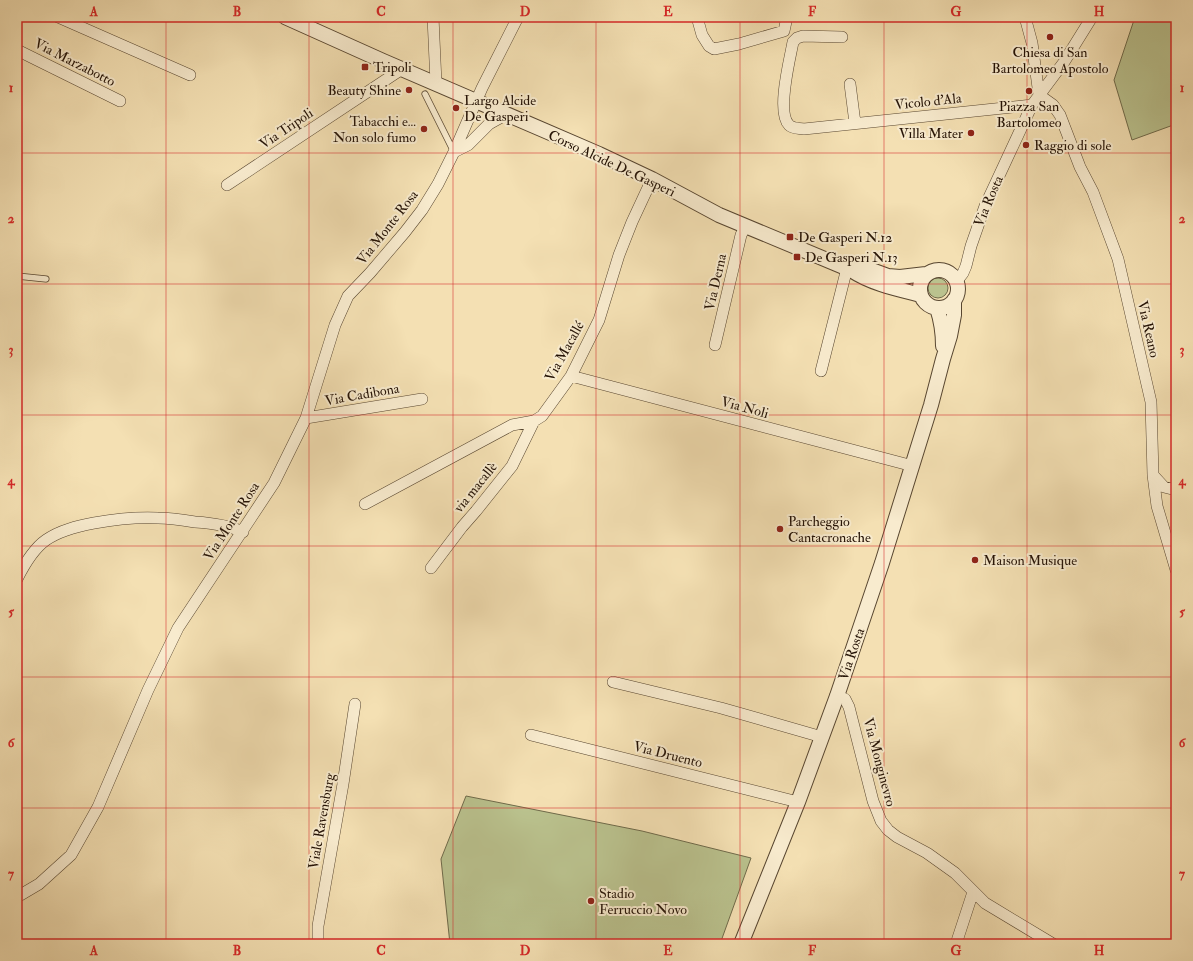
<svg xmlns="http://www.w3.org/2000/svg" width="1193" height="961" viewBox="0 0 1193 961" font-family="'IM FELL Double Pica',serif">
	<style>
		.green { fill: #bac28e; stroke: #6f6a4a }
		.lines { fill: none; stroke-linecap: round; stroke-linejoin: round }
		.service-casing { stroke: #584630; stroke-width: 7 }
		.minor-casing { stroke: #584630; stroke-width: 12 }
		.tertiary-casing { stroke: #584630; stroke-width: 16 }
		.service { stroke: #f8ebce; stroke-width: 5.5 }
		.minor { stroke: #f8ebce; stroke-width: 11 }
		.tertiary { stroke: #f8ebce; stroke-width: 14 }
		.grid { fill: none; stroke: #d62828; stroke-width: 1; stroke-opacity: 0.55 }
		.poi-dot { fill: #8f2418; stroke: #f8ebce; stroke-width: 1.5 }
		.labels { text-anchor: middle; stroke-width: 4; stroke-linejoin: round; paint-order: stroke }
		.poi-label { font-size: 14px; fill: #241205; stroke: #f8ebce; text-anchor: start }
		.street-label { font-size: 14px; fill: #241205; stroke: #f8ebce }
		.neatline { fill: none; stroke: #d62828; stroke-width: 1.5 }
		.grid-label { font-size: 13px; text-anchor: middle; font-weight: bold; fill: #d62828 }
	</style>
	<rect width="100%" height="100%" fill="#f4e0b3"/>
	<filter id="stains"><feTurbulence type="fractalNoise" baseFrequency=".005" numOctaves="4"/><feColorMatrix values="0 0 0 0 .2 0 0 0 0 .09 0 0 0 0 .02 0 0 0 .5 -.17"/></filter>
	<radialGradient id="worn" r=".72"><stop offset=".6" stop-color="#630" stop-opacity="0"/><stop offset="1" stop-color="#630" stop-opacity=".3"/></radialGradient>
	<path class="green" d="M1135,17H1176V124L1132,140L1114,80Z
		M928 288a10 10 0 1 1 20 0a10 10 0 1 1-20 0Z
		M466,796L642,831L751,858L720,944H450L441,859Z"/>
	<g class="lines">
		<defs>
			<path id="service" d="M425,94L454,152
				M17,276L46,279"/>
			<path id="minor" d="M58,17L190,75
				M433,17L436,83
				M697,17L702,35L709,46L714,49L739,44L784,31L787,17
				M1025,17L1032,43L1039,95L1053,105L1060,115L1080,167L1093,192L1118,259L1151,402L1153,475L1157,506L1176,570
				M842,37L803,36L797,38L793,42C790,59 776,112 789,125C793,129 798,128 804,129L1032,105
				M17,50L120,101
				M850,84L855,123
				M454,152L468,145L489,124L507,114
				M227,185L402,69
				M956,282L963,273L966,266L971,246L985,206L1032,105L1064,62L1092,17
				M715,345L741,235L745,227
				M821,371L847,268
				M571,376L913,466
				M306,418L422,399
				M1153,475L1164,487L1176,490
				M365,504L512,425L534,421L542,416L571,376L599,320L619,255L632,222L652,179
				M431,568L462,527L476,511L512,466L534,421
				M17,579C24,565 33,549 46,540C60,530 78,526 94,523C116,519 137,517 158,518C171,518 183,520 195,522C211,523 228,525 243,532
				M613,682L721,708L822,737
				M837,696L845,699L849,707L873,801L881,821L888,830L897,837L927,853L955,873L985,903L1053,944
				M531,735L798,802
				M17,897L39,884L71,855L98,807L148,690L178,628L274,483L306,418L335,325L348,296L370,273L405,232L422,210L438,184L454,152L482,88L518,17
				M318,944V926L343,784L355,704
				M956,944L973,892"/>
			<path id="tertiary" d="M285,17L383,61L599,154L652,179L719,215L851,270C872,284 897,289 921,295
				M852,270L869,269L888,276L900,277L926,274
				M920 289a19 19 0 1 1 38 0a19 19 0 1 1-38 0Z
				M937,308C941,320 943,333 943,346
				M741,944L798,802L837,696L882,563L931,405L943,359L950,336L954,315V300"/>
		</defs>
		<use href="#service" class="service-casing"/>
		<use href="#minor" class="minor-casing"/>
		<use href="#tertiary" class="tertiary-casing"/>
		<use href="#service" class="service"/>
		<use href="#minor" class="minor"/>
		<use href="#tertiary" class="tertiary"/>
	</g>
	<path class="grid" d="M166,17V944M309,17V944M453,17V944M596,17V944M740,17V944M884,17V944M1027,17V944M17,153H1176M17,284H1176M17,415H1176M17,546H1176M17,677H1176M17,808H1176"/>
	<g class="poi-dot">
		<circle cx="1050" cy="37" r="4"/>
		<rect x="361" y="63" width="8" height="8" rx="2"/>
		<circle cx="409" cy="90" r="4"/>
		<circle cx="1029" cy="91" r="4"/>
		<circle cx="456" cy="108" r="4"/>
		<circle cx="424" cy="129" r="4"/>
		<circle cx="971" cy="133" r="4"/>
		<circle cx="1026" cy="145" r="4"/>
		<rect x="786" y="233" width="8" height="8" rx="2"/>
		<rect x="793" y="253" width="8" height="8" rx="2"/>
		<circle cx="780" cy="529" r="4"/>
		<circle cx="975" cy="560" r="4"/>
		<circle cx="591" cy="901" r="4"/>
	</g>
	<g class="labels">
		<g class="poi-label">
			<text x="1050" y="57" text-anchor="middle">Chiesa di San<tspan x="1050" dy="16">Bartolomeo Apostolo</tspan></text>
			<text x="373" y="72">Tripoli</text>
			<text x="401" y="95" text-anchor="end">Beauty Shine</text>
			<text x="464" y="105">Largo Alcide<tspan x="464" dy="16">De Gasperi</tspan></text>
			<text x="1029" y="111" text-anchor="middle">Piazza San<tspan x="1029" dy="16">Bartolomeo</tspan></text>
			<text x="416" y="126" text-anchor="end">Tabacchi e...<tspan x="416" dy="16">Non solo fumo</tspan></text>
			<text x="963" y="138" text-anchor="end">Villa Mater</text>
			<text x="1034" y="150">Raggio di sole</text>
			<text x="798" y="242">De Gasperi N.12</text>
			<text x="805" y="262">De Gasperi N.13</text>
			<text x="788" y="526">Parcheggio<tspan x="788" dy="16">Cantacronache</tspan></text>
			<text x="983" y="565">Maison Musique</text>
			<text x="599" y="898">Stadio<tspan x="599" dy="16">Ferruccio Novo</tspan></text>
		</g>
		<g class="street-label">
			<text transform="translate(75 62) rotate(27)" y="5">Via Marzabotto</text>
			<text transform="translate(928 101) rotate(-6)" y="5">Vicolo d'Ala</text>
			<text transform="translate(286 128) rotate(-34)" y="5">Via Tripoli</text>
			<text transform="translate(612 163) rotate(25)" y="5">Corso Alcide De Gasperi</text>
			<text transform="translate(988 201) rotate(-67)" y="5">Via Rosta</text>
			<text transform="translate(387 227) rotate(-52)" y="5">Via Monte Rosa</text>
			<text transform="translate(715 282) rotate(-77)" y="5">Via Derna</text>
			<text transform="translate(1149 329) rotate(77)" y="5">Via Reano</text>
			<text transform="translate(564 351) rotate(-61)" y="5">Via Macallé</text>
			<text transform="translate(362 394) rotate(-10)" y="5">Via Cadibona</text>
			<text transform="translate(745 407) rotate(15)" y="5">Via Noli</text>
			<text transform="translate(475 487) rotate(-51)" y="5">via macallè</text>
			<text transform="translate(231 521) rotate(-57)" y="5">Via Monte Rosa</text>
			<text transform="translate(851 654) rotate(-71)" y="5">Via Rosta</text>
			<text transform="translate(668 754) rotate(14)" y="5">Via Druento</text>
			<text transform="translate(880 762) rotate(75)" y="5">Via Monginevro</text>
			<text transform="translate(321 821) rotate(-80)" y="5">Viale Ravensburg</text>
		</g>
	</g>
	<rect width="1193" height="961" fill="none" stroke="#f4e0b3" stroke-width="44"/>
	<rect x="22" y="22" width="1149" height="917" class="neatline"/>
	<g class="grid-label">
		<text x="94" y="16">A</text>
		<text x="237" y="16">B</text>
		<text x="381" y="16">C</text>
		<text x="525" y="16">D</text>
		<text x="668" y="16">E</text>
		<text x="812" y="16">F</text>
		<text x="956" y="16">G</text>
		<text x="1099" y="16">H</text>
		<text x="11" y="92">1</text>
		<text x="1182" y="92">1</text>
		<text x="11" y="223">2</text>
		<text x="1182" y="223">2</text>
		<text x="11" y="354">3</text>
		<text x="1182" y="354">3</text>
		<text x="11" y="485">4</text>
		<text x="1182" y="485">4</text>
		<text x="11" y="616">5</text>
		<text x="1182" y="616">5</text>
		<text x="11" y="747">6</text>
		<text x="1182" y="747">6</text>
		<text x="11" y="878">7</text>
		<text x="1182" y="878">7</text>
		<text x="94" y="955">A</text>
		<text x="237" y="955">B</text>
		<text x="381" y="955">C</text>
		<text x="525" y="955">D</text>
		<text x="668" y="955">E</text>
		<text x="812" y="955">F</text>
		<text x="956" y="955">G</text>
		<text x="1099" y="955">H</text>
	</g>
	<rect width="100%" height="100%" filter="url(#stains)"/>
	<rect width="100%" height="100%" fill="url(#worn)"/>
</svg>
